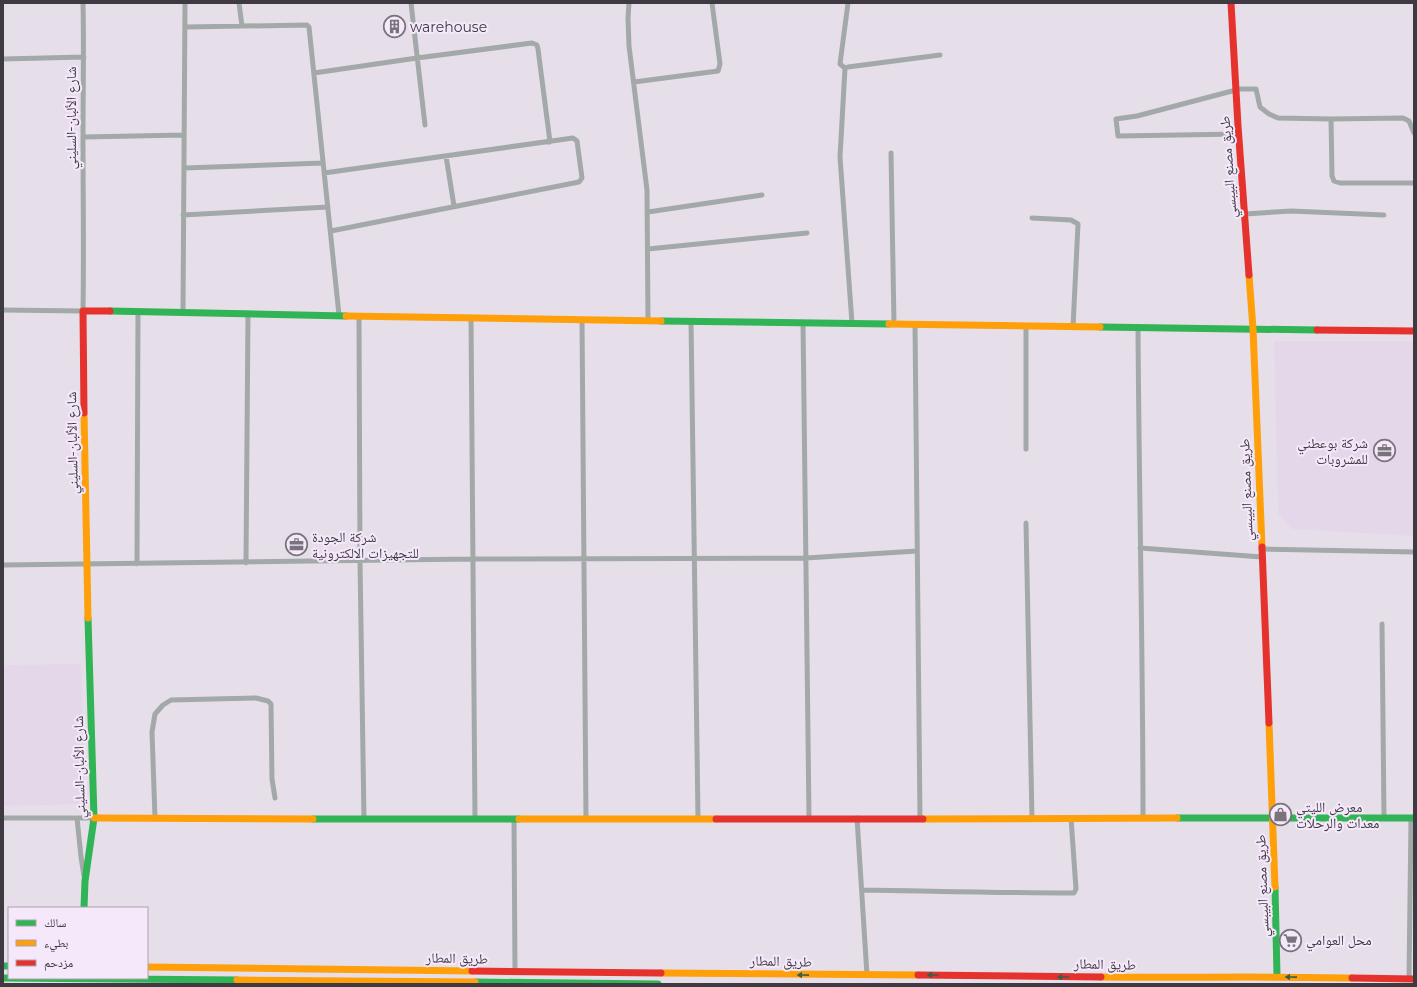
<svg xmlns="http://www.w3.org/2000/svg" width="1417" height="987" viewBox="0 0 1417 987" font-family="Montserrat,'Noto Naskh Arabic',sans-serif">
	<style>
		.built { fill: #e4d7ea }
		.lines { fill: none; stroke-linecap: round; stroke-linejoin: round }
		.street { stroke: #a3a9a8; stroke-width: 5 }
		.fast { stroke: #30b455; stroke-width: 7 }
		.slow { stroke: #ff9f0a; stroke-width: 7 }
		.jam { stroke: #e5322d; stroke-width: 7 }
		.oneway { fill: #3a5f47 }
		.labels { text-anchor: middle; stroke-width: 4; stroke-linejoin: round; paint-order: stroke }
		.poi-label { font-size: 14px; fill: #3f3a41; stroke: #f5e8fa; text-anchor: start }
		.street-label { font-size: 14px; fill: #3f3a41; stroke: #f5e8fa }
	</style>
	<rect width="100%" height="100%" fill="#e6dfe9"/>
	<path class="built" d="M1274,341H1414V536L1292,529L1278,513Z
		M81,664L85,804L3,806V665Z"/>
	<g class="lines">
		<path class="street" d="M239,3L242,26
			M411,3L425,125
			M629,3L628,18L629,46L647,190L648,320
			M186,27L307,25L309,27L339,315
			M3,59L84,57
			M845,68L840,64L848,3
			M314,73L417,58L532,43L537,45L538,49L550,142
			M634,82L718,71L720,64L712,3
			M1236,89H1256L1260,107L1269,114L1278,118L1331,119L1403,118L1409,121L1414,133
			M1236,90L1137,116L1116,119L1118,136L1239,134
			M1331,119L1332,176L1334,181L1340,183H1414
			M83,137L184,135
			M891,153L894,324
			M446,156L454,206
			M184,168L323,163
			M324,173L573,138L577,141L582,178L579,182L331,231
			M648,212L762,195
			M1245,214L1291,211L1384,215
			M183,215L328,207
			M1032,218L1071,220L1078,224L1073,327
			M648,249L807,233
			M3,310L83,311C84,253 83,195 83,137C83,92 84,48 83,3
			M183,312L185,3
			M359,316L360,561L364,819
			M471,317L475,819
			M582,319L586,819
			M691,321L698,818
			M803,322L809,818
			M852,323L840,157L845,68L848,67L940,55
			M915,324L920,819
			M1026,326V449
			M1138,328C1139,491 1143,654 1143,818
			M1026,523L1032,819
			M1140,548L1262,557
			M1261,549L1414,552
			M246,563L248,313
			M137,564L138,312
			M3,565L472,559L806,558L917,551
			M1382,624L1384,818
			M3,818H94
			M77,818L81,857L84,876
			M155,818L152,732L155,714L163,705L171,700L256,698L268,701L271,704L272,779L275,798
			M857,818L867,975
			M514,819L515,971
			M862,890C932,891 1003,893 1074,893L1076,889L1071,818
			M1409,979L1411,818"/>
		<path class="fast" d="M110,311L346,316
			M661,321L889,324
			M1100,327L1317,330
			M1177,818H1414
			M313,819H519
			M1275,887L1277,976
			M84,908L85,881L94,818L88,618
			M3,966H9
			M3,978L237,980
			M475,982L658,984"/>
		<path class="slow" d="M1249,275L1253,329L1262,547
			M346,316L661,321
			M889,324L1100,327
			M84,413L88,618
			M1269,723L1275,887
			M94,818L313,819
			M519,819H716
			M923,819L1177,818
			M147,967L472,971
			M661,973L918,975
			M1101,977C1185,978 1268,976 1352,978
			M237,980L475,982"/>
		<path class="jam" d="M1231,3L1238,126L1249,275
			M1317,330L1414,331
			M84,413L83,311H110
			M1262,547L1269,723
			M716,819H923
			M472,971L661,973
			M918,975L1101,977
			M1352,978L1414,979"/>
	</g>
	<defs><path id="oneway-solid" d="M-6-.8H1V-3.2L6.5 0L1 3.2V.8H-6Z"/></defs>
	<g class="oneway">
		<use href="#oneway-solid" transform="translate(803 975) rotate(-179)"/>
		<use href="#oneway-solid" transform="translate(933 975) rotate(180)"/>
		<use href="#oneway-solid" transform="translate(1063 977) rotate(-179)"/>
		<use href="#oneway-solid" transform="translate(1291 977) rotate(-179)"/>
	</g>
	<defs>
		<symbol id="building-ring" viewBox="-11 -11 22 22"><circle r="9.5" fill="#f5e8fa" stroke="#79747c" stroke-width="1.5"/><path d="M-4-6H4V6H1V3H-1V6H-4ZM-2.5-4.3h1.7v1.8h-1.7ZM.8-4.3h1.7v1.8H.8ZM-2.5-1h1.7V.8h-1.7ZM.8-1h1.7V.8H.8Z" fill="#79747c"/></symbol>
		<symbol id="office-ring" viewBox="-11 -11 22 22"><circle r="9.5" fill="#f5e8fa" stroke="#79747c" stroke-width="1.5"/><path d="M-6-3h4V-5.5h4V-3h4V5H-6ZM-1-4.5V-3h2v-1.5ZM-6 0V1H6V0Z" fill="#79747c"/></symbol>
		<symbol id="shop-ring" viewBox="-11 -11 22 22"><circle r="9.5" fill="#f5e8fa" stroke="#79747c" stroke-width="1.5"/><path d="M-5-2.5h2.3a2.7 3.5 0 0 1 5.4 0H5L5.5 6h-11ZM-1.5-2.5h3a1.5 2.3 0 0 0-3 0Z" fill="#79747c"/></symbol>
		<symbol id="supermarket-ring" viewBox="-11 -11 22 22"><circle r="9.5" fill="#f5e8fa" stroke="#79747c" stroke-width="1.5"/><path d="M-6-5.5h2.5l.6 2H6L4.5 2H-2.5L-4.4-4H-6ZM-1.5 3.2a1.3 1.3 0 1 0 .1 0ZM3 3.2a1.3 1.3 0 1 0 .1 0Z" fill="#79747c"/></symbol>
	</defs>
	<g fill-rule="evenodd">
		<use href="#building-ring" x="382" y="14" width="25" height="25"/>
		<use href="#office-ring" x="1372" y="438" width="25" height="25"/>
		<use href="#office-ring" x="284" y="532" width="25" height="25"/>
		<use href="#shop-ring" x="1268" y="802" width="25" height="25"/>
		<use href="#supermarket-ring" x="1278" y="928" width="25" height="25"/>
	</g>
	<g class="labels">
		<g class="poi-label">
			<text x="410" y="32">warehouse</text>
			<text x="1368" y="448" text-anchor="end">شركة بوعطني<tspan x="1368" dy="16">للمشروبات</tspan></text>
			<text x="312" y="542">شركة الجودة<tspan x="312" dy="16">للتجهيزات الالكترونية</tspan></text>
			<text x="1296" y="812">معرض الليتي<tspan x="1296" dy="16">معدات والرحلات</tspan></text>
			<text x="1306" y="945">محل العوامي</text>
		</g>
		<g class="street-label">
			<text transform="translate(71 118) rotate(-90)" y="5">شارع الألبان-السليني</text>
			<text transform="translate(1228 167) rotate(-94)" y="5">طريق مصنع البيبسي</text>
			<text transform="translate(72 443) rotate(-91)" y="5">شارع الألبان-السليني</text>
			<text transform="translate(1246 490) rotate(-92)" y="5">طريق مصنع البيبسي</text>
			<text transform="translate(79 767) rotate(-91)" y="5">شارع الألبان-السليني</text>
			<text transform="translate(1262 886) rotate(-92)" y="5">طريق مصنع البيبسي</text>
			<text transform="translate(457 958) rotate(1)" y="5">طريق المطار</text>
			<text transform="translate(781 961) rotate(1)" y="5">طريق المطار</text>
			<text transform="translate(1105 964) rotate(1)" y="5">طريق المطار</text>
		</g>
	</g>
	<rect width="1417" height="987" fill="none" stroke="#3f3a41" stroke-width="8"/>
	<rect x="8" y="907" width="140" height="72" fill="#f5e8fa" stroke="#aca2b0"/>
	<rect x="16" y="920" width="20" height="6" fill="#30b455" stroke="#aca2b0"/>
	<text x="44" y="927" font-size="12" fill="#3f3a41">سالك</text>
	<rect x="16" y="940" width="20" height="6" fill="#ff9f0a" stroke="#aca2b0"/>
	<text x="44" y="947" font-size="12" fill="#3f3a41">بطيء</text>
	<rect x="16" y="960" width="20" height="6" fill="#e5322d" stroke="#aca2b0"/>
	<text x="44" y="967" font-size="12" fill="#3f3a41">مزدحم</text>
</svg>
